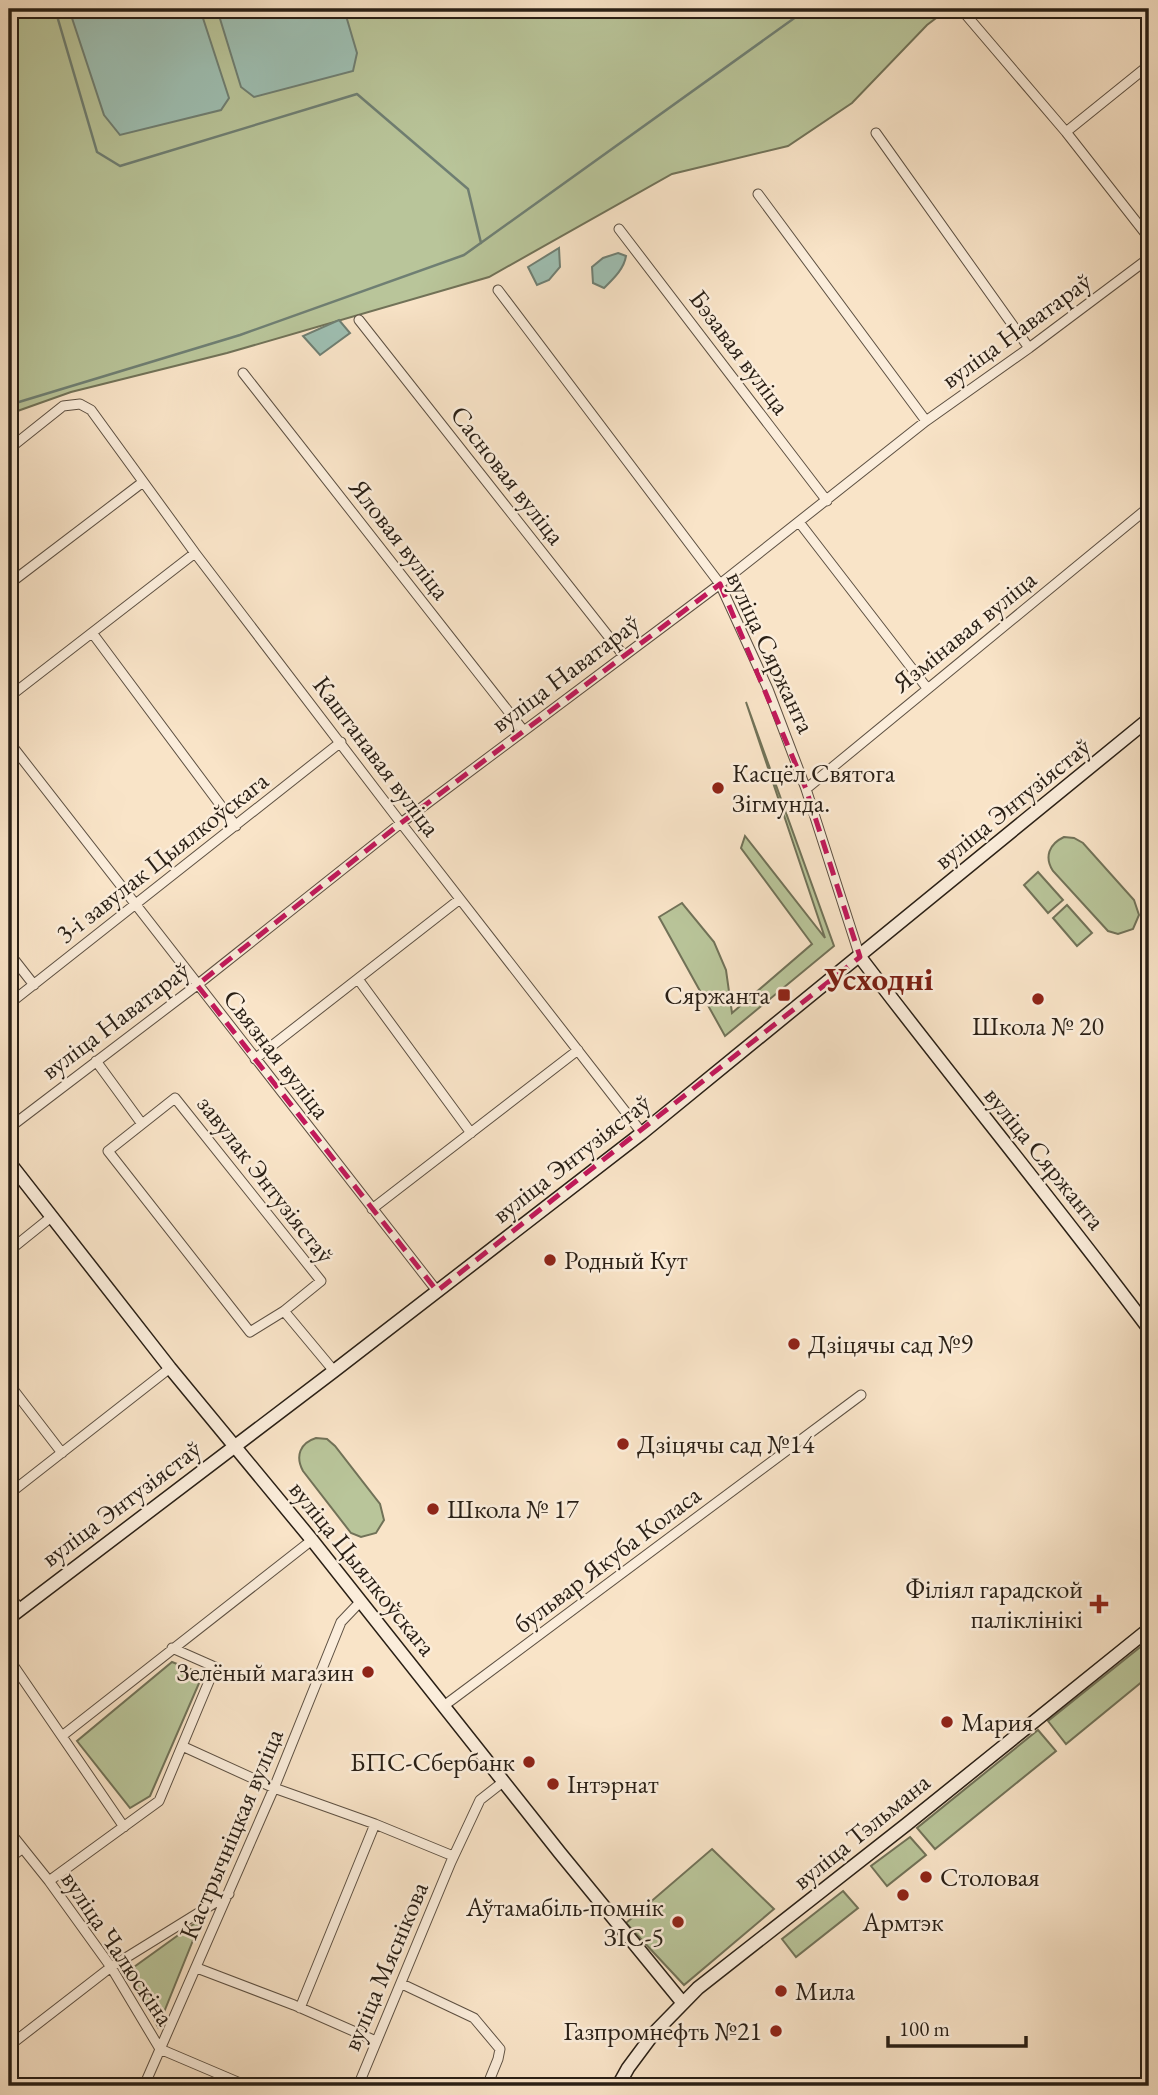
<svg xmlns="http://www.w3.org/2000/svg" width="1158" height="2095" viewBox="0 0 1158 2095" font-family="'EB Garamond',serif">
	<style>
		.green { fill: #b9c59a; stroke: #717258; stroke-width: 2 }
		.water { fill: #9ebfb2; stroke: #6f7f73; stroke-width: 2 }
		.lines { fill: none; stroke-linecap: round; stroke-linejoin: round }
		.stream { stroke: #6f7f73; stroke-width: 2.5 }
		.street-casing { stroke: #5d5042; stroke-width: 11 }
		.secondary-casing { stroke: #291f15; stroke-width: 15 }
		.street { stroke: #fbeddb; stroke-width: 9 }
		.secondary { stroke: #fbeddb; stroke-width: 12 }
		.marked { fill: none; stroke: #c2185b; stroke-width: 5; stroke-dasharray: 14 9; stroke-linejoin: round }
		.poi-dot { fill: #8f2418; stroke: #fbeddb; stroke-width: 2.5 }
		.labels { text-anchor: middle; stroke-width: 5; stroke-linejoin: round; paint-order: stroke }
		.street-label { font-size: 26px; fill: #291f15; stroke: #fbeddb }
		.poi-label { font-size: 26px; fill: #291f15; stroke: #fbeddb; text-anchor: start }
		.district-label { font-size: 33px; font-weight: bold; fill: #7a1f14; stroke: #fbeddb }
	</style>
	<rect width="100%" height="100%" fill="#f9e4c8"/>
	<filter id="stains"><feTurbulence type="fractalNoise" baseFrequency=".00286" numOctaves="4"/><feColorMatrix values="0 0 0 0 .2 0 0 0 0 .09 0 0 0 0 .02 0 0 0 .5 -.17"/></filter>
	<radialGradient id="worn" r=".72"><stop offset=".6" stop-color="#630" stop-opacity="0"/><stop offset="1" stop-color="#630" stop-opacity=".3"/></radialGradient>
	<path class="green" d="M9,9H948L927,25L852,103L788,146L672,174L489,277L227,353L71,392L9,414Z
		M746,702L834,946L725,1036L659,917L682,903L714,942L726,970L732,1013L812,944L741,848L745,836L825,938Z
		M1064,837L1074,838L1083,843L1134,900L1139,915L1133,929L1118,934L1108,931L1053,871C1044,857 1049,844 1064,837Z
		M1038,872L1063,900L1048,913L1024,885Z
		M1067,905L1092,933L1077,946L1053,918Z
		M316,1438L327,1439L335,1446L380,1504L384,1520L376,1533L361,1537L351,1533L303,1471C295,1456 300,1443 316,1438Z
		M1149,1640V1676L1066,1744L1048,1721Z
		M172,1662L203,1674L150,1796L130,1808L77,1741Z
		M1038,1730L1056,1751L935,1849L917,1828Z
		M910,1837L926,1855L887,1886L871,1866Z
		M712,1849L774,1909L684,1985L626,1923Z
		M843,1891L858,1908L796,1957L782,1939Z
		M202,1918L158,2027L127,1972Z"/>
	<path class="water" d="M69,9H200L229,98L221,110L120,135L104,115Z
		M217,9H344L357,53L353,71L254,97L241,87Z
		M559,248L560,267L549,280L537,285L528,267Z
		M618,253L626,256C624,269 613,279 604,288L593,283L592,267L603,258Z
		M339,320L350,333L320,355L303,336Z"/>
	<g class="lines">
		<path class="stream" d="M55,9L97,152L120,166L357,94L468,189L481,243
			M9,405L240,335L464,255L807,9"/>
		<defs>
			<path id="street" d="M961,9L1066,132L1149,238
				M967,15L976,9
				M1066,132L1149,65
				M876,133L1029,348
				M758,194L926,421
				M619,229L827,501
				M498,290L720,584L768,689L806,789L860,957
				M359,320L624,656
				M243,373L523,730
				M9,449L63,406L80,404L91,410L195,553L401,823L642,1133
				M799,522L927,688
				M9,584L143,482
				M93,634L236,826
				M9,697L195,553
				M9,742L437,1291
				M806,789L1149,507
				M9,953L34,985
				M358,979L471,1133
				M9,1004L341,742
				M255,1059L460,899
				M96,1061L142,1124
				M175,1098L321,1281L284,1311L250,1332L108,1151Z
				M9,1128L197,985L401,823L720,584L926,421L1029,348L1149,258
				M372,1209L578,1050
				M9,1251L50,1218
				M284,1311L334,1371
				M9,1384L62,1453
				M9,1494L170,1368
				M9,1595L20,1609
				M9,1659L124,1827
				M445,1705L861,1395
				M62,1736L312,1540
				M182,1746L274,1788L375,1824L453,1856
				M9,1831L49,1881L111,1967L160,2049L247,2086
				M9,1858L22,1849
				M49,1881L159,1801L215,1667L172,1648
				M197,1968L294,2005L376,2041
				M402,1984L474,2018L500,2049L498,2059L487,2086
				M300,2008L375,1824
				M9,2046L111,1967L229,1894
				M89,2086H90
				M144,2086L274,1788L341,1622L361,1601
				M358,2086L451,1862L480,1800L503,1782"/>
			<path id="secondary" d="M860,957C955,1082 1055,1203 1149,1329
				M9,1162L170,1368L312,1540L560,1853L682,2002
				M9,1618L334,1371L642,1133L1149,719
				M618,2086L628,2068L654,2033L698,1988L907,1824L1149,1629"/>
		</defs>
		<use href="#street" class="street-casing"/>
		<use href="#secondary" class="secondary-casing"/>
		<use href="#street" class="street"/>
		<use href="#secondary" class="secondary"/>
	</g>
	<path class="marked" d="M720,584L806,789L860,957L437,1291L197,985L401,823Z"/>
	<g class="poi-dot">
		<circle cx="718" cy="788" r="7"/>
		<rect x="777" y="988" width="14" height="14" rx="3.5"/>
		<circle cx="1038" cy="999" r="7"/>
		<circle cx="550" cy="1260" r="7"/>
		<circle cx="794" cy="1344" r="7"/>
		<circle cx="623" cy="1444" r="7"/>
		<circle cx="433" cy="1509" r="7"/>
		<path d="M1095.5 1593.5h7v7h7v7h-7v7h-7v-7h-7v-7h7z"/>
		<circle cx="368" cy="1672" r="7"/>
		<circle cx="947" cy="1722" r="7"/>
		<circle cx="529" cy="1762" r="7"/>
		<circle cx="553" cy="1784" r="7"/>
		<circle cx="926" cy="1877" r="7"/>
		<circle cx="903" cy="1895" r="7"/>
		<circle cx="678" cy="1922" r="7"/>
		<circle cx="781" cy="1991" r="7"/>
		<circle cx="776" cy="2031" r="7"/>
	</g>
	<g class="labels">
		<g class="street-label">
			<text transform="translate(1016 330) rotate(-36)" y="9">вуліца Наватараў</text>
			<text transform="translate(740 352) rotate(53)" y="9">Бэзавая вуліца</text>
			<text transform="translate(508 475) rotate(52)" y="9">Сасновая вуліца</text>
			<text transform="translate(400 539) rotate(52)" y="9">Яловая вуліца</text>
			<text transform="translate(964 631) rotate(-39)" y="9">Язмінавая вуліца</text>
			<text transform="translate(771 652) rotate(65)" y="9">вуліца Сяржанта</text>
			<text transform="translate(565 673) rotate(-37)" y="9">вуліца Наватараў</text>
			<text transform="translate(377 756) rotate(53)" y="9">Каштанавая вуліца</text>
			<text transform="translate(1012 803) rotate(-39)" y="9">вуліца Энтузіястаў</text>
			<text transform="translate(162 857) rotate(-38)" y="9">3-і завулак Цыялкоўскага</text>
			<text transform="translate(115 1020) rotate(-37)" y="9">вуліца Наватараў</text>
			<text transform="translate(277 1054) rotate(52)" y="9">Связная вуліца</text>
			<text transform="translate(571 1158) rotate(-38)" y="9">вуліца Энтузіястаў</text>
			<text transform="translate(1045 1158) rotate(51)" y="9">вуліца Сяржанта</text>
			<text transform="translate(266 1179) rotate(52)" y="9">завулак Энтузіястаў</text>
			<text transform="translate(121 1503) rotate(-37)" y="9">вуліца Энтузіястаў</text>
			<text transform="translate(607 1559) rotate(-37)" y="9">бульвар Якуба Коласа</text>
			<text transform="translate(363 1568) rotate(51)" y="9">вуліца Цыялкоўскага</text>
			<text transform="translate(861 1831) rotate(-39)" y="9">вуліца Тэльмана</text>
			<text transform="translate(231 1834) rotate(-67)" y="9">Кастрычніцкая вуліца</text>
			<text transform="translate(118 1948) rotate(56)" y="9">вуліца Чалюскіна</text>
			<text transform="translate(385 1966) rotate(-67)" y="9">вуліца Мяснікова</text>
		</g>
		<g class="poi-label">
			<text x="732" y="782">Касцёл Святога<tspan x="732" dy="30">Зігмунда.</tspan></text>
			<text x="770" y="1004" text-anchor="end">Сяржанта</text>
			<text x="1038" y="1035" text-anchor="middle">Школа № 20</text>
			<text x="564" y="1269">Родный Кут</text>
			<text x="808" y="1353">Дзіцячы сад №9</text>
			<text x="637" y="1453">Дзіцячы сад №14</text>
			<text x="447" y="1518">Школа № 17</text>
			<text x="1083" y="1598" text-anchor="end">Філіял гарадской<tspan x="1083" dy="30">паліклінікі</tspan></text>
			<text x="354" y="1681" text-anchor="end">Зелёный магазин</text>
			<text x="961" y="1731">Мария</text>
			<text x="515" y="1771" text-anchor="end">БПС-Сбербанк</text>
			<text x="567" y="1793">Інтэрнат</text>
			<text x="940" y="1886">Столовая</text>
			<text x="664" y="1916" text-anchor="end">Аўтамабіль-помнік<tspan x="664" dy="30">ЗІС-5</tspan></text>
			<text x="903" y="1931" text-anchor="middle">Армтэк</text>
			<text x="795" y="2000">Мила</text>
			<text x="762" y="2040" text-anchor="end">Газпромнефть №21</text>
		</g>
		<g class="district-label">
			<text x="879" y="990">Усходні</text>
		</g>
	</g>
	<rect width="1158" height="2095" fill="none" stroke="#f9e4c8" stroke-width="35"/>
	<rect x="10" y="10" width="1137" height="2074" fill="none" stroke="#291f15" stroke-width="3.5"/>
	<rect x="18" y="18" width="1123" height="2060" fill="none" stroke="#291f15" stroke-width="2"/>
	<path d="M888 2036v10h138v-10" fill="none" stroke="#291f15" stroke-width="3.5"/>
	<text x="899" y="2036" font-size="21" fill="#291f15" stroke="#fbeddb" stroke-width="5" paint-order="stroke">100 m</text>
	<rect width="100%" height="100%" filter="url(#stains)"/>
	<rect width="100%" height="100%" fill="url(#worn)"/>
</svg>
